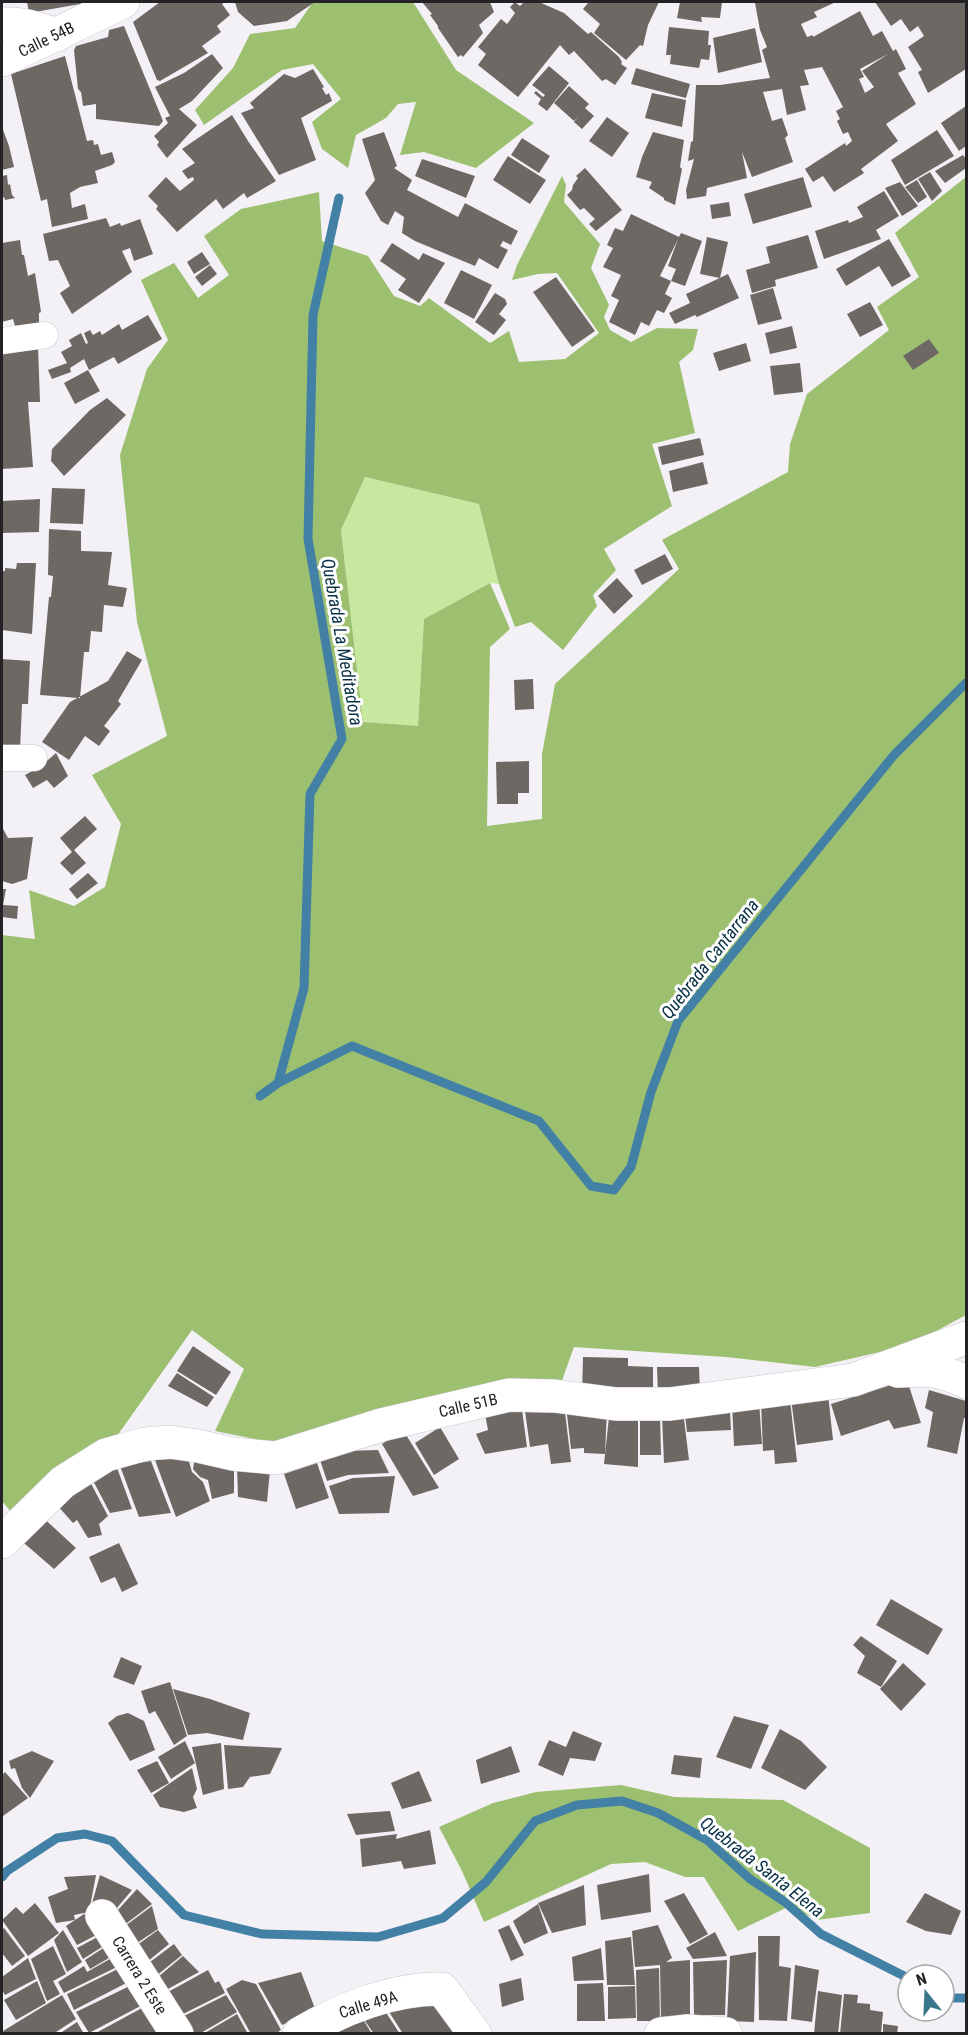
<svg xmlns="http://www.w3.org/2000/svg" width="968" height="2035" viewBox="0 0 968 2035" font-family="'Roboto Condensed',sans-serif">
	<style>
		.green { fill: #c7e89f }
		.forest { fill: #9dc070 }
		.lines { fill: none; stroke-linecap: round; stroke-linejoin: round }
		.stream { stroke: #4280a5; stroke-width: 9 }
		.building { fill: #6e6864; fill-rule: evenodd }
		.pedestrian-casing { stroke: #c8c5cb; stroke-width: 27 }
		.minor-casing { stroke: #c8c5cb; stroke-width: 34 }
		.pedestrian { stroke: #fff; stroke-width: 26 }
		.minor { stroke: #fff; stroke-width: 33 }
		.labels { text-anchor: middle; stroke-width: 6; stroke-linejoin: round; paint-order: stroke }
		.street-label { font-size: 16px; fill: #232224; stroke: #fff }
		.water-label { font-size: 18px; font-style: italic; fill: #083145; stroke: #fff }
	</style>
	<rect width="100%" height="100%" fill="#f3f0f6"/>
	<path class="green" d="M365,477L479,504L499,584L490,583L424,619L418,727L363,722L341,530Z"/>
	<path class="forest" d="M313,2H413L456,70L534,123L476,168L424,152L400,155L416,102L398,104L386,118L356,135L348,168L322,149L312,122L341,99L313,64L282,70L204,125L195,110L233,68L250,34L295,28Z
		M562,176L566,185L564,202L600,244L591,268L609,305L604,317L610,330L631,342L657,328L698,329L693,350L679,362L695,433L652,444L672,506L604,549L616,570L593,595L597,606L563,650L531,622L515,627L499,584L479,504L365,477L341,530L363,722L418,726L424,619L490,583L510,629L490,647L487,826L542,819V754L555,684L679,569L662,540L788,472L790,444L807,394L889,330L877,307L919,277L895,233L966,177V1315L910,1345L815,1367L726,1357L574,1347L560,1386L279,1444L215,1431L244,1369L192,1330L117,1436L11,1512L2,1501V935L35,939L29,890L74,906L105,887L121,824L92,775L167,736L137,622L120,455L147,369L168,340L141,280L174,263L198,298L229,275L204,236L241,209L319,192L322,241L368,256L394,296L420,306L429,298L490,343L509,331L519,362L565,359L599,333L557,273L538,274L512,280L517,265Z
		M621,1785L674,1797L783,1800L870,1848V1913L817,1920L790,1906L738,1931L704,1877H685L645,1862L611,1864L484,1922L462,1871L439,1827L493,1803L536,1792Z"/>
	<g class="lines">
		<path class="stream" d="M278,1083L304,988L310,794L342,739L308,539L313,315L339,198
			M260,1096L278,1083L352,1046L539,1121L591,1186L614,1190L631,1167L651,1092L678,1021L894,755L966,683
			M2,1877L7,1871L57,1838L85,1834L112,1841L184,1915L262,1934L378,1937L443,1918L486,1882L535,1821L577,1805L622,1801L658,1813L707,1840L750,1879L785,1902L821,1934L908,1978
			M944,1996L948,1998H966"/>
	</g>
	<path class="building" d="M27,2H86V3L29,13Z
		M160,2H225L222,4L230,15L217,26L221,32L202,46L208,53L160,81L157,80L133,22Z
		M235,2H315L287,21L254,26L238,12Z
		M422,2H490L494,12L479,25L483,33L463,57L461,55L458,57L438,28V26L430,15L432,14Z
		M515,2L520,6L524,2H539L564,13L588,34L591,32L619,57L622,62L621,64L627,68L615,85L606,79L602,81L574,51L569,55L560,45L518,97L478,65L486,54L478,47L501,19L507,24L515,13L510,7Z
		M585,2H659L648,25L643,46L640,45L626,60L594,33L600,24L583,9L588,3Z
		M680,2H722L720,18L701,17L702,22L677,18Z
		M759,2H836L814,12L817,17L801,24L807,37L813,35V37L860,11L873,36L882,31L893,51L896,49L906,69L898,73L916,104L886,124L898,141L861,169L864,173L834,192L823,176L813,182L805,169L845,143L846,146L852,141L848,132L843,134L837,121L840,119L836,111L843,107L822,67L804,70L809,85L800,86L806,110L787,115L782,89L763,92L772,121L782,118L788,135L785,138L793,162L752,177L742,152L747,178L707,188L706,196L687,199L686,190L694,159L688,161L691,142L693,141L696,85H720L770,78L762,50L767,47L760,30L755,3ZM888,54L862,71L874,87L865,93L859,79L864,77L860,69Z
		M875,2H966V69L928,93L918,72L922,70L908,47L924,36L918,26L910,32L901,19L891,26Z
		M124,26L163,121L159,126L96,119V104L83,106L81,92L78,89L74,50L76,46L108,37L109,30Z
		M669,27L709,31L708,45H711L709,60L701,59L699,68L670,64L671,55H666Z
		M755,28L762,62L718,73L713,38Z
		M212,54L223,68L192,101L179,109L197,125L167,158L157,145L159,142L154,136L168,123L165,118L170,116L155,87L184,73Z
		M65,56L87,141L93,140L94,145L98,144L101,155L112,152L115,162L112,165L95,171L98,183L80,187L70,193L72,208L85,204L88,219L52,227L47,199L41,201L11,74Z
		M549,66L569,83L547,111L538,104L541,99L534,93L536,91L543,97L545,95L532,85Z
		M636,68L690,84L686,98L631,84Z
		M313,69L324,87L322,88L326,95L329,93L332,101L301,118L316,160L279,175L241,113L254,108L250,103L284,74L295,78Z
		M569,86L589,104L585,108L594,116L582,129L574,122L578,117L574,121L554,103Z
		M652,93L686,100L682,127L645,118Z
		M966,106V146L959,151L941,123Z
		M232,115L248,141L276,181L247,198L244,193L223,209L216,199L177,232L156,209L158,206L148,196L166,177L180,191L194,180L193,177L188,179L182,171L195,163L182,149Z
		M607,117L629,133L612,157L589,141Z
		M2,127L9,146L14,167L2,170Z
		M937,130L954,156L905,185L891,160Z
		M384,132L397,166L394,168L412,180L407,190L458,217L465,203L518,231L511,245L503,241L500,246L508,250L498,269L479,258L475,266L415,241L402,233L404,217L395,211L388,225L381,221L365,193L375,180L362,139Z
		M653,132L684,140L680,167L682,169L675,205L664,200V198L649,188L652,182L636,177L642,157Z
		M522,138L550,156L539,173L511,155Z
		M963,155L966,159V168L945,183L935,171Z
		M508,156L546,180L530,204L493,180Z
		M422,159L475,176L466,198L415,176Z
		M585,168L622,210L596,231L589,224L595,219L584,208L580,210L567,195L572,190L573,185L578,178L576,176Z
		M930,172L942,191L932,201L918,179Z
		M7,175L8,185L10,184L12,195L15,198L5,200L4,197L2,198V176Z
		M803,177L812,207L753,224L744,194Z
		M917,180L927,197L918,203L905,187Z
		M900,182L918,206L902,216L885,188Z
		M884,191L899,216L876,230L881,239L824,259L815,231L848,220L849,223L863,217L857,207Z
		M729,202L731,216L712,219L710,205Z
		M631,214L679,237L681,233L702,241L685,286L671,281L676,269L668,266L678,239L660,276L671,281L665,294L672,298L664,313L657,310L649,326L641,322L635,335L609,322L619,300L611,296L621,275L603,267L613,248L607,245L615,228L623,231Z
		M106,218L110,227L120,223L121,226L140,219L153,254L134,261L130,248L122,251L132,272L72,314L60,293L70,286L58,260L49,261L43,234Z
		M808,235L818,268L775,280L776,286L752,293L746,270L770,263L766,247Z
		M707,237L728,242L720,278L700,274Z
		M889,239L911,276L892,287L879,266L846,286L836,269Z
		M20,240L22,255H24L28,276L35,273L41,312L39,313V330L17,333L13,319L2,322V243Z
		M392,243L419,260L423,253L445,263L419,303L398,290L406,279L380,261Z
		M202,252L210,264L194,274L187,262Z
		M210,265L217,274L202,286L195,277Z
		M461,270L492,285L474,319L444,303Z
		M728,274L739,298L697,317L695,315L675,324L669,313L690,303L686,294Z
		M556,277L595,331L572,347L533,292Z
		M773,288L782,319L758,325L750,295Z
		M495,293L505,299L507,304L499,314L506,320L494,335L475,322Z
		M870,302L883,325L860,337L847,314Z
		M148,315L162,339L118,364L114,357L89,370L84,359L70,368L71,372L52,379L48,370L67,363L61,352L72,346L69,340L81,333L86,344L88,343L84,333L90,330L93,335L100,331L102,335L119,324L122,330Z
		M792,326L797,348L770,354L765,333Z
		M929,339L939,353L913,370L903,356Z
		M746,343L751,361L719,371L713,353Z
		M38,346L40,402H28L33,467L2,469V347Z
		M800,363L803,392L774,395L770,366Z
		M88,370L100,391L75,404L64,383Z
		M107,398L126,415L64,476L51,461L52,449L90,410Z
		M700,438L704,455L662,465L658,447Z
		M703,462L708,484L673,492L669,471Z
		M52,488L85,489L83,524L50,523Z
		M40,499L39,532L2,533V501Z
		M49,529L81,531V551L112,552L108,585L127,588L123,607L104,605L102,632L91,631L89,652H84L80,698L40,695L49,597H51L53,576L48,575Z
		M665,554L673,569L642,585L634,570Z
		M17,563H36L32,634L2,630V571H5V568L16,569Z
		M617,578L633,596L614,614L598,596Z
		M127,651L142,660L118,701L121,704L104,726L110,731L99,746L85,736L69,760L42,742L70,702L108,681Z
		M2,659L30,661L28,704H22L20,751L2,750Z
		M533,679L534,709L515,710L514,680Z
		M56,753L68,776L54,788L47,780L33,788L25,775L40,767Z
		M529,761V793H518V804H497L496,762Z
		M85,816L97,829L74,850L86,863L72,875L60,863L72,852L60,838Z
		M2,827L8,838L33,837L27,879L12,884L2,881Z
		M88,873L98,883L77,899L69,889Z
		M2,889H6L3,905L18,906L17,919L2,917Z
		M193,1346L231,1372L216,1395L177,1371Z
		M583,1357L628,1358V1366L653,1367V1395L582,1394Z
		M657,1367H699L700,1393L658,1394Z
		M177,1373L214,1397L207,1407L168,1386Z
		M907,1380L921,1423L894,1429L889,1420L841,1436L831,1404Z
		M929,1390L966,1401V1418H964L957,1454L927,1447L933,1412L925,1408Z
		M828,1394L833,1440L797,1445L791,1398Z
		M790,1400L797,1462L775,1464L774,1450L763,1451L761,1402Z
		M759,1401L762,1444L734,1446L732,1403Z
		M521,1402L527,1447L485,1454L476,1434L488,1430L484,1409Z
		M524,1404H564L571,1462L551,1464L548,1444L530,1447Z
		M566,1406L607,1410L605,1454L584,1453V1448L571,1449Z
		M683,1411L689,1460L664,1463L662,1415Z
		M730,1412L731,1430L687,1432L685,1415Z
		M640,1415H660L661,1455H640Z
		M609,1417L638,1419V1467L604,1464Z
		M440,1427L459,1459L434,1475L415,1443Z
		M403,1430L439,1488L413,1496L382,1444Z
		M378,1450L389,1473L348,1475L327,1481L320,1460L345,1451Z
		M195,1457L234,1465V1493L212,1499L208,1480L200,1477L193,1469Z
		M188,1458L192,1472L203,1482L210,1501L176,1517L155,1460Z
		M151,1461L171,1513L139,1517L120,1466Z
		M317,1463L329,1498L296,1509L284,1474Z
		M116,1465L132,1509L110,1513L89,1473Z
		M237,1465L270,1470L267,1502L238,1497Z
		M86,1474L108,1516L99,1524L102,1535L88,1538L77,1520L73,1523L56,1504Z
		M395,1476L389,1513L339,1514L329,1486L353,1478Z
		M38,1513L76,1548L54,1569L17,1537Z
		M119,1543L138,1584L122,1592L115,1577L101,1583L89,1557Z
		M891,1599L943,1629L928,1655L876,1625Z
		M861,1636L897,1661L881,1687L857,1673L865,1656L853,1645Z
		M121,1657L142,1666L134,1685L113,1677Z
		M903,1663L926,1684L901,1711L880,1689Z
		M170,1682L187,1736L174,1745L155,1711L149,1714L141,1691Z
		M173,1689L210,1699L250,1713L243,1740L207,1733L188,1735Z
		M128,1713L144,1721L155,1750L130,1761L108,1723L117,1716Z
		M734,1716L769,1725L751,1769L716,1757Z
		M780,1729L801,1741L827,1767L805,1790L761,1768Z
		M573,1731L602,1743L595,1761L570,1758L563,1776L538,1765L549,1740L566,1747Z
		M185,1741L195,1763L171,1779L158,1757Z
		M221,1743L224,1789L203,1795L192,1747Z
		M224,1745L282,1748L270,1774L250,1777L243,1787L228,1789Z
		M511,1746L520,1772L481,1784L476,1760Z
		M32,1751L54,1761L30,1798L22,1788L15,1768L11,1769L9,1761Z
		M674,1755L702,1758L700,1778L671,1774Z
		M157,1761L169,1783L151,1793L137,1770Z
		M192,1768L197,1789L193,1797L197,1808L184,1812L160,1807L153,1795Z
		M419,1771L432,1801L402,1809L391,1783Z
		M5,1772L28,1798L3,1816L2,1775Z
		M390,1811L395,1831L356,1835L347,1814Z
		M430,1830L436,1864L404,1869L401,1861L362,1867L360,1839L397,1834L396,1839Z
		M649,1874L651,1912L601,1920L597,1885Z
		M96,1875L89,1912L74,1915L75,1920L56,1923L48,1897L68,1889L64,1877Z
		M100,1875L132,1890L111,1915L91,1907Z
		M584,1885L586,1925L552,1933L538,1903Z
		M137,1889L152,1904L115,1932L107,1922Z
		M684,1893L708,1934L690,1944L664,1901Z
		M925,1893L961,1911L951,1935L926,1931L906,1922Z
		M35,1903L59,1933L28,1956L2,1920L16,1907L23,1914Z
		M538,1904L548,1933L524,1944L513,1921Z
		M152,1906L158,1929L128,1949L121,1929Z
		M84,1914L106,1930L77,1945L66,1926Z
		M509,1925L524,1955L511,1961L498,1930Z
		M658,1925L672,1958L666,1962L690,1960V2019H661L660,1965L635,1967L632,1931Z
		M4,1928L25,1956L12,1966L2,1953V1930Z
		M63,1930L82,1962L67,1972L54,1940Z
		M158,1930L169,1944L142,1966L129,1951Z
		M107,1932L113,1940L83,1959L77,1948Z
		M715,1932L727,1956L693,1959L686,1948Z
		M758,1936H780L779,1966L791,1968L787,2021L759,2020Z
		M631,1937L635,1985H607L605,1941Z
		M114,1941L121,1951L90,1969L85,1960Z
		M174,1944L182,1955L156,1976L146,1965Z
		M53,1946L66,1974L53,1981L60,1994L47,2001L31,1959Z
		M601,1948L604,1980L574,1981L572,1957Z
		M124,1951L129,1961L64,1993L58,1982L84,1966L87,1972Z
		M756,1952L754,2022L727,2021L730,1956Z
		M183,1956L199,1972L166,1990L158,1977Z
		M28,1958L36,1979L5,1995L2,1990V1977Z
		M727,1960L725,2015H694L693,1962Z
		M132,1962L138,1977L74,2010L67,1994Z
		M795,1965L819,1970L812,2022L791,2019Z
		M659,1968L660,2021H637L636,1970Z
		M208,1970L215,1983L219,1981L225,1993L181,2015L168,1992Z
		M301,1972L316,2011L282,2025L258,1983Z
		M521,1978L524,2000L502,2007L499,1984Z
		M242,1980L256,1984L281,2030L275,2034H251L226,1989Z
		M37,1981L46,2003L16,2020L4,2000Z
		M140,1981L152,2000L89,2033L76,2012Z
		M603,1983L605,2021H577V1984Z
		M635,1986L636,2018L608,2019V1987Z
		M818,1991L842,1995L838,2034H814Z
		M844,1994L858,1995L857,2003L870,2004V2010L883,2012L881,2034H840Z
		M62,1995L76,2019L53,2034H5L3,2031Z
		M226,1995L237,2012L199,2034H192L182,2017Z
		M428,2001L452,2014L460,2028L450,2034H403L386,2007Z
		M153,2002L164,2034H94Z
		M385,2011L400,2034H374L365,2021Z
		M237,2014L248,2034H203Z
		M361,2016L372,2034H312Z
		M77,2022L84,2034H59Z
		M883,2024L898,2026L897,2034H883Z"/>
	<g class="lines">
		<defs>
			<path id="pedestrian" d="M2,341L45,335
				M2,758H34"/>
			<path id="minor" d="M2,24C20,22 39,29 57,35
				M2,60L123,2
				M898,1371C928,1369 939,1369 966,1382
				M2,1542L63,1482L106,1455L145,1444L170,1442L198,1446L233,1454L276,1458L381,1425L509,1395L555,1396L616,1404H670L853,1380L966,1338
				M102,1916L177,2034
				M299,2034C341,2009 393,1988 442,1989L475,2034
				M661,2034L688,2031L726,2034"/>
		</defs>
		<use href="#pedestrian" class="pedestrian-casing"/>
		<use href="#minor" class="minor-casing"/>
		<use href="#pedestrian" class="pedestrian"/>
		<use href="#minor" class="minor"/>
	</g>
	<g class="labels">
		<g class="street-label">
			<text transform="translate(46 39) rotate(-26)" y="6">Calle 54B</text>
			<text transform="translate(468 1405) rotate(-13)" y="6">Calle 51B</text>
			<text transform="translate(140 1975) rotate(58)" y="6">Carrera 2 Este</text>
			<text transform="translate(368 2004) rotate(-17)" y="6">Calle 49A</text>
		</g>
		<g class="water-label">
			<text transform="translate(342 642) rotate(80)" y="6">Quebrada La Meditadora</text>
			<text transform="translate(710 959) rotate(-52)" y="6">Quebrada Cantarrana</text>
			<text transform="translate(762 1867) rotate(38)" y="6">Quebrada Santa Elena</text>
		</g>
	</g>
	<rect width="968" height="2035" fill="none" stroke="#232224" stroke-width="6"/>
	<g transform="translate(926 1993) rotate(342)"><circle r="28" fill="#ffffff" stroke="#a7a7a7" stroke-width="1.5"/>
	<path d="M0-4.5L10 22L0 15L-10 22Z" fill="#38768c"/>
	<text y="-9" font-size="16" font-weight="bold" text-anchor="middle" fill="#232224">N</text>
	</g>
</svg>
